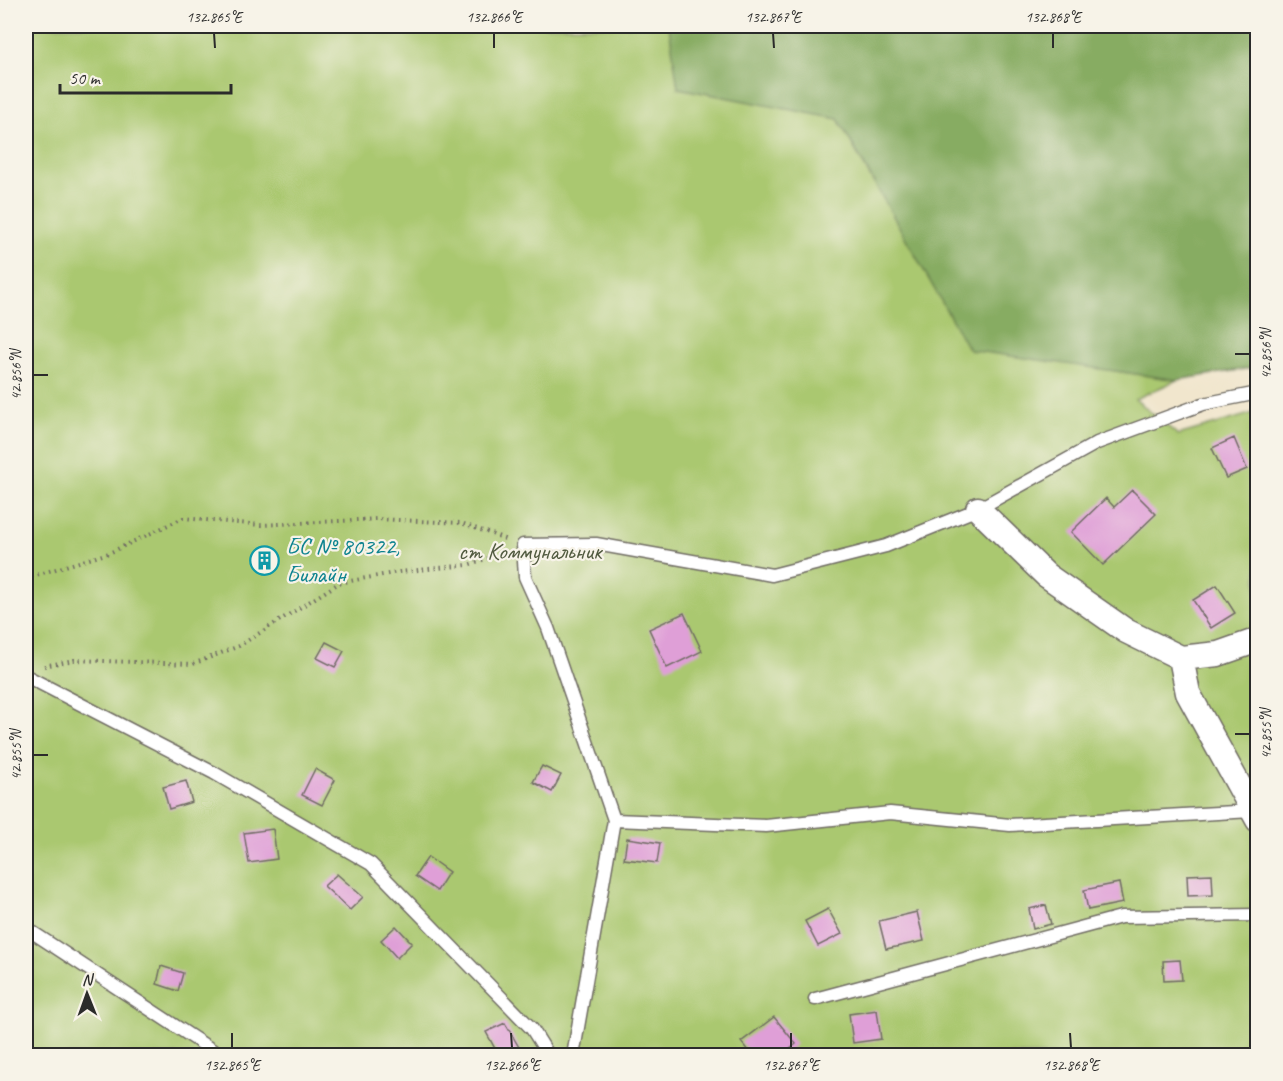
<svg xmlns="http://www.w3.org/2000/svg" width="1283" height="1081" viewBox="0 0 1283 1081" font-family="Caveat,sans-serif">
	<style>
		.green { fill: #aac86f; stroke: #6a7a4d; stroke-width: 1.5 }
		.forest { fill: #87ac62; stroke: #596c46; stroke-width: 1.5 }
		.building { fill: #df9fd7 }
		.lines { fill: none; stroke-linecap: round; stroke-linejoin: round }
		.lane-casing { stroke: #706c64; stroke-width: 15 }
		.street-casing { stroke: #706c64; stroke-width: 27 }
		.path { stroke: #706c64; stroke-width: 4; stroke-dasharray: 1.5 4.5; stroke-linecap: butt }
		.lane { stroke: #fff; stroke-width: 12 }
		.street { stroke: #fff; stroke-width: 24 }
		.ticks { fill: none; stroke: #2b2b2b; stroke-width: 2 }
		.labels { text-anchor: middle; stroke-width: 4.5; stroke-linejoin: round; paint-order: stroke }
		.culture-label { font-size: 24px; fill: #0d838f; stroke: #f7f3e8; text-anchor: start }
		.park-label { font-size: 24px; fill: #515a3f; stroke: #f7f3e8 }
		.neatline { fill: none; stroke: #2b2b2b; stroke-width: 2 }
		.ticks-label { font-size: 15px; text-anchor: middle; fill: #2b2b2b }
	</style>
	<rect width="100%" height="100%" fill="#f7f3e8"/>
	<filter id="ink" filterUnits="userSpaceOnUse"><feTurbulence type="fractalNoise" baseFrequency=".0167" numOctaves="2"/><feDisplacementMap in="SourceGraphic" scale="12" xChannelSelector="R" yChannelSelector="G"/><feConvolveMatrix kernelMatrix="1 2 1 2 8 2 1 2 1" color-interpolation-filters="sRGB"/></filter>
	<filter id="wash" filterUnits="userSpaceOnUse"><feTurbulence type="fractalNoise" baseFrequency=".008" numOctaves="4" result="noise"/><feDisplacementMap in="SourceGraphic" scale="24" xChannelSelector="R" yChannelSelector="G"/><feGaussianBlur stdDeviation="1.35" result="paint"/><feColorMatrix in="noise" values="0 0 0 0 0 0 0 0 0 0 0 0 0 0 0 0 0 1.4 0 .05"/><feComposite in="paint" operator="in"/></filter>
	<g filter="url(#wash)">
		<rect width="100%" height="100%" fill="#f1e6cd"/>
		<path class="green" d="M26,26H769L838,119L873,182L1097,368L1177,380L1135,399L1178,435L1257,412V1055H26Z"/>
		<path class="forest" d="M669,26H1257V367L1177,380L969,350L838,119L678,88Z"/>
		<g id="blocks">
			<path class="building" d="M1234,438L1247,469L1226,478L1212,448Z
				M1132,490L1156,514L1103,565L1071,532L1106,498L1114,507Z
				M1217,585L1235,613L1211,628L1193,600Z
				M684,613L702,651L667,668L649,629Z
				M326,642L344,651L335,667L317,658Z
				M542,766L561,775L552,792L533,782Z
				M315,769L335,780L322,805L302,795Z
				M186,781L192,802L169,809L163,787Z
				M273,829L277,859L249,863L244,833Z
				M627,838L660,843L657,863L624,859Z
				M428,857L449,872L437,891L415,876Z
				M337,874L363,897L350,910L324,886Z
				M1212,874L1213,895L1188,896L1187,875Z
				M1119,883L1123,903L1088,910L1084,890Z
				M1046,905L1051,924L1033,929L1029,909Z
				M828,909L842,934L818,946L805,921Z
				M917,912L924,941L886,949L879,921Z
				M396,926L412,943L397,958L381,940Z
				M1180,960L1182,980L1164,981L1163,961Z
				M161,966L183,973L178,991L157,984Z
				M877,1010L881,1039L853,1043L849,1014Z
				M774,1017L796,1044L782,1056H752L741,1042Z
				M505,1023L520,1049L508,1056H499L486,1032Z"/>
		</g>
	</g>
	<g filter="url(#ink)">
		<use href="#blocks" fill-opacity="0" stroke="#706c64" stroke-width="1.5"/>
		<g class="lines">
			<defs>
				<path id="lane" d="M26,676L214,773L371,864L532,1029L549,1056
					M614,820L766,826L890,813L1010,825L1252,811
					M26,928L221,1056
					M815,999L1121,917L1258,915
					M573,1056L614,820L548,628L525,577L523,545L596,544L772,575L886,546L978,509L1097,443L1203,404L1258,393"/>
				<path id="street" d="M978,509L1046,575L1126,631L1181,658L1188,693L1258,820
					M1181,658L1218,654L1258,640"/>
			</defs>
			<use href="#lane" class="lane-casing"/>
			<use href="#street" class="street-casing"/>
			<path class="path" d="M26,578L109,553L183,518L261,525L377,519L461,523L508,540
				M44,666L74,660L193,664L239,646L339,583L399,572L468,565L508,551"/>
			<use href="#lane" class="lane"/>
			<use href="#street" class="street"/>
		</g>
	</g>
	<path class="ticks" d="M214,33L215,48M494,33V48M773,33L774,48M1053,33V48M1235,354H1250M33,375H48M1235,734H1250M33,755H48M232,1033V1048M511,1033L512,1048M791,1033V1048M1070,1033L1071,1048"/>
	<defs>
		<symbol id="building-ring" viewBox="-11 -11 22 22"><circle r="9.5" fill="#f7f3e8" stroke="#0f9aa8" stroke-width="1.5"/><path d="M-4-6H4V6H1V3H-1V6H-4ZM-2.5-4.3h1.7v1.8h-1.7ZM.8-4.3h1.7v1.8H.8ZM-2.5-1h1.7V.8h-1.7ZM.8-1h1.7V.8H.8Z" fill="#0f9aa8"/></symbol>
	</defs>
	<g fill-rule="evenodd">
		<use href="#building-ring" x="248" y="544" width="33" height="33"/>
	</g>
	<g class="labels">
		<g class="culture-label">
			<text x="286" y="554">БС № 80322,<tspan x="286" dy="28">Билайн</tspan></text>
		</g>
		<g class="park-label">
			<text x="530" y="559">ст Коммунальник</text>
		</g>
	</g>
	<rect width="1283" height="1081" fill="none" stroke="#f7f3e8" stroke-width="66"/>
	<g transform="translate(87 994) rotate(359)" stroke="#f7f3e8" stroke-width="4.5" paint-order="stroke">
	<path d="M0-4.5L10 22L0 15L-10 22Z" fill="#2b2b2b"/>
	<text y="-9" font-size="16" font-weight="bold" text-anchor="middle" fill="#2b2b2b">N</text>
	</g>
	<path d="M60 84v9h171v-9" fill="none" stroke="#2b2b2b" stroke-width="3"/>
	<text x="69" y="84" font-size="18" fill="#2b2b2b" stroke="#f7f3e8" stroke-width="4.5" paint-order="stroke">50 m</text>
	<rect x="33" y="33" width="1217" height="1015" class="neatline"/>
	<g class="ticks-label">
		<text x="214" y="22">132.865°E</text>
		<text x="494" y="22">132.866°E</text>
		<text x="773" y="22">132.867°E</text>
		<text x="1053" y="22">132.868°E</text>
		<text transform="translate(1266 354) rotate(-90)" y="5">42.856°N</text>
		<text transform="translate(16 375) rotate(-90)" y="5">42.856°N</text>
		<text transform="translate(1266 734) rotate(-90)" y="5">42.855°N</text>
		<text transform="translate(16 755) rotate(-90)" y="5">42.855°N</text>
		<text x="232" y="1070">132.865°E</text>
		<text x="512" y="1070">132.866°E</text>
		<text x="791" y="1070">132.867°E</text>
		<text x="1071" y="1070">132.868°E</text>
	</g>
</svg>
